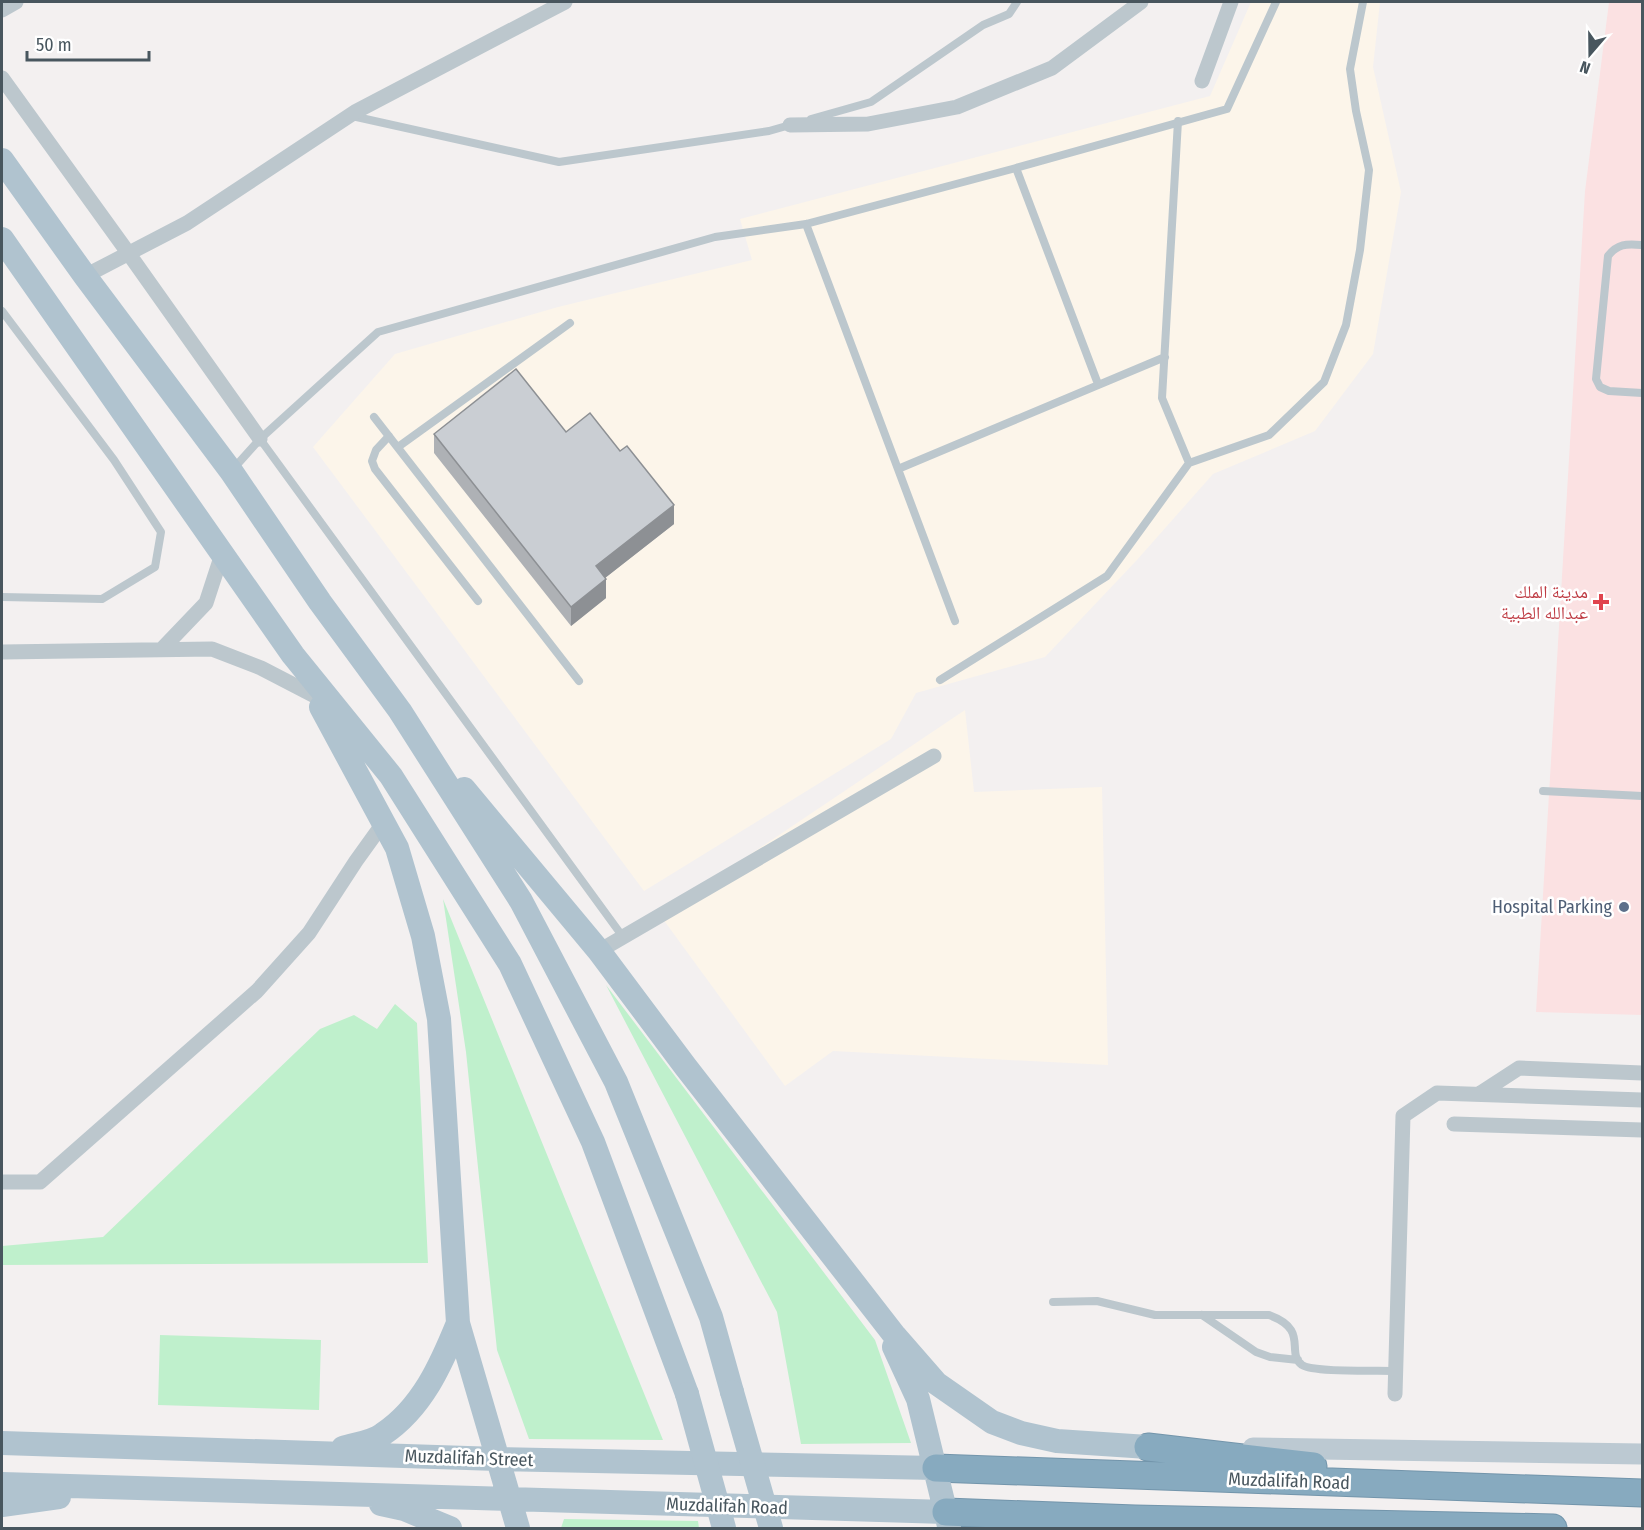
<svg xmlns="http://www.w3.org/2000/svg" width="1644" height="1530" viewBox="0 0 1644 1530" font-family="'Fira Sans Condensed','Noto Naskh Arabic',sans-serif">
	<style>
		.commercial { fill: #fcf5ea }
		.medical { fill: #fbe1e2 }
		.green { fill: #bff0cc }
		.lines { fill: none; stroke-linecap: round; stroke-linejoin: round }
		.highway-casing { stroke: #7395ab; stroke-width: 29 }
		.lane { stroke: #bcc7cd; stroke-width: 8 }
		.street { stroke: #bcc7cd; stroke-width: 15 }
		.secondary { stroke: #bcc9d2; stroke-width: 21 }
		.primary { stroke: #b0c3cf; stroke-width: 24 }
		.highway { stroke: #87aabf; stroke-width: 27 }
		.primary-bridge { stroke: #b0c3cf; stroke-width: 24 }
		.wall { fill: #aeb1b5 }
		.shaded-wall { fill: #8d9094 }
		.building { fill: #caced3; stroke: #8d9094; stroke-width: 1.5 }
		.health-dot { fill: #e0444e; stroke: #fff; stroke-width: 2 }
		.service-dot { fill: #5c6f8a; stroke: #fff; stroke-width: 2 }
		.labels { text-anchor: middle; stroke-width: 5; stroke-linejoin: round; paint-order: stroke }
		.health-label { font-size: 18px; fill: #be3a42; stroke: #fff; text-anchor: end }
		.service-label { font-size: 18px; fill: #4e5e75; stroke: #fff; text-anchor: end }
		.street-label { font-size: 18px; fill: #48565e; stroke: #fff }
	</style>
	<rect width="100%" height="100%" fill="#f3f0f0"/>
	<path class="commercial" d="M1251,2H1380L1373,67L1401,192L1373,354L1315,431L1213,474L1136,561L1045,657L916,693L891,739L644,891L313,447L395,354L558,307L752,260L740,219L1210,96Z
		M965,710L974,792L1102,787L1108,1065L833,1051L785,1086L660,915Z"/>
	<path class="medical" d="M1609,2H1642V1015L1536,1012L1585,191Z"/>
	<path class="green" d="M443,899L663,1440L529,1439L497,1350L466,1052Z
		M606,985L875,1340L911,1443L801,1444L777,1312Z
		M395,1004L417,1023L428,1263L2,1265V1246L103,1237L320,1029L354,1015L377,1029Z
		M160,1335L321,1340L319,1410L158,1405Z
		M564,1519L698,1521L699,1528H561Z"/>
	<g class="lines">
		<defs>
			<path id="highway" d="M1148,1447L1313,1466
				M936,1468L1642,1493
				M946,1512L1135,1519L1553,1528"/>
		</defs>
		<use href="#highway" class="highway-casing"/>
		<path class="lane" d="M352,116L559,162L769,131L790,125
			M811,119L871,102L983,25L1009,14L1017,2
			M1178,121L1162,398L1189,463
			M1016,168L1098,384
			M806,224L955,621
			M1642,245C1627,244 1618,243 1608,256L1596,379L1600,387L1609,391L1642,393
			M2,311L114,460L161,532L155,567L102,599L2,597
			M374,417L579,681
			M389,436L376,450L372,461L375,469L478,601
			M260,439L623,937
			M398,447L570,323
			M234,468L260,439L378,332L715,237L806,224L1016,168L1227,109L1276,2
			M898,469L1165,357
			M940,680L1107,576L1189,463L1269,435L1324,382L1346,325L1360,250L1369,170L1356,111L1350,69L1363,2
			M1543,791L1642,796
			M1053,1302L1097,1301L1155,1315H1269C1310,1330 1285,1352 1302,1365C1314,1373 1378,1370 1396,1371
			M1202,1315L1256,1352L1270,1357L1298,1360"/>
		<path class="street" d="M2,10L16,2
			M2,78L129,254L260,439
			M1202,81L1231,2
			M790,125L868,124L957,107L1052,68L1141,2
			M85,276L187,223L355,112L565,2
			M162,649L206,603L222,554
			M2,652L212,649L261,668L315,696
			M599,951L934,756
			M1479,1094L1519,1068L1642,1073
			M1454,1124L1642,1130
			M2,1182H40L257,991L309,933L356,861L384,822
			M1395,1394L1403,1116L1437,1093L1642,1100"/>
		<path class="secondary" d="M1253,1448L1642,1454"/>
		<path class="primary" d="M2,160L85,276L231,471L320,602L400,711L521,901L616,1082L711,1317L732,1392
			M2,239L293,655L391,776L510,964L593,1142L687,1394
			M321,707L397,848L423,936L439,1019L458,1323C441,1365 422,1408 383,1434C373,1442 355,1444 343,1448
			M464,789L599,951L685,1066L895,1336L936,1383L992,1422L1021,1433L1057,1441L1148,1447
			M458,1323L518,1528
			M894,1347L918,1399L949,1526
			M2,1443L498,1459L936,1468
			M2,1484L946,1512
			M381,1504L404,1509L450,1528
			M2,1505L59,1497"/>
		<use href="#highway" class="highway"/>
		<path class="primary-bridge" d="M732,1392L771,1528
			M687,1394L724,1528"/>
	</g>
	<path class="wall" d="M566,432L674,524L605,578L606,598L571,626L434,453V434Z"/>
	<path class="shaded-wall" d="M674,505V524L596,585V566Z
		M606,579V598L571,626V607Z"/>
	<path class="building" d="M516,369L566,432L590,413L620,451L627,446L674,505L596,566L606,579L571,607L434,434Z"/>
	<path class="health-dot" d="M1598 593h6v6h6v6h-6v6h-6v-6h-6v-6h6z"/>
	<circle class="service-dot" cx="1624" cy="907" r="6"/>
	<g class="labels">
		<g class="health-label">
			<text x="1588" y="598">مدينة الملك<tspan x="1588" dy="21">عبدالله الطبية</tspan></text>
		</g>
		<g class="service-label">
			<text x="1612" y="913">Hospital Parking</text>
		</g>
		<g class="street-label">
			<text transform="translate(469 1458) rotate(2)" y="6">Muzdalifah Street</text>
			<text transform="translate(1289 1481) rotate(2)" y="6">Muzdalifah Road</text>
			<text transform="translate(727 1506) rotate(2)" y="6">Muzdalifah Road</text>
		</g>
	</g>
	<rect width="1644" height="1530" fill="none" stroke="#48565e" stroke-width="6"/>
	<g transform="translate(1590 54) rotate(200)" stroke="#ffffff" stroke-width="4.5" paint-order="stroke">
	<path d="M0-4.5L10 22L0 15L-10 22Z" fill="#48565e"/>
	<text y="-9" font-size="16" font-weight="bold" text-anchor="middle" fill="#48565e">N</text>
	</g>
	<path d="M27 51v9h122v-9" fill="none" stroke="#48565e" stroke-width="3"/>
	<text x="36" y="51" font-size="18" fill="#48565e" stroke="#ffffff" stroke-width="4.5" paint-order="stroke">50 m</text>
</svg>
